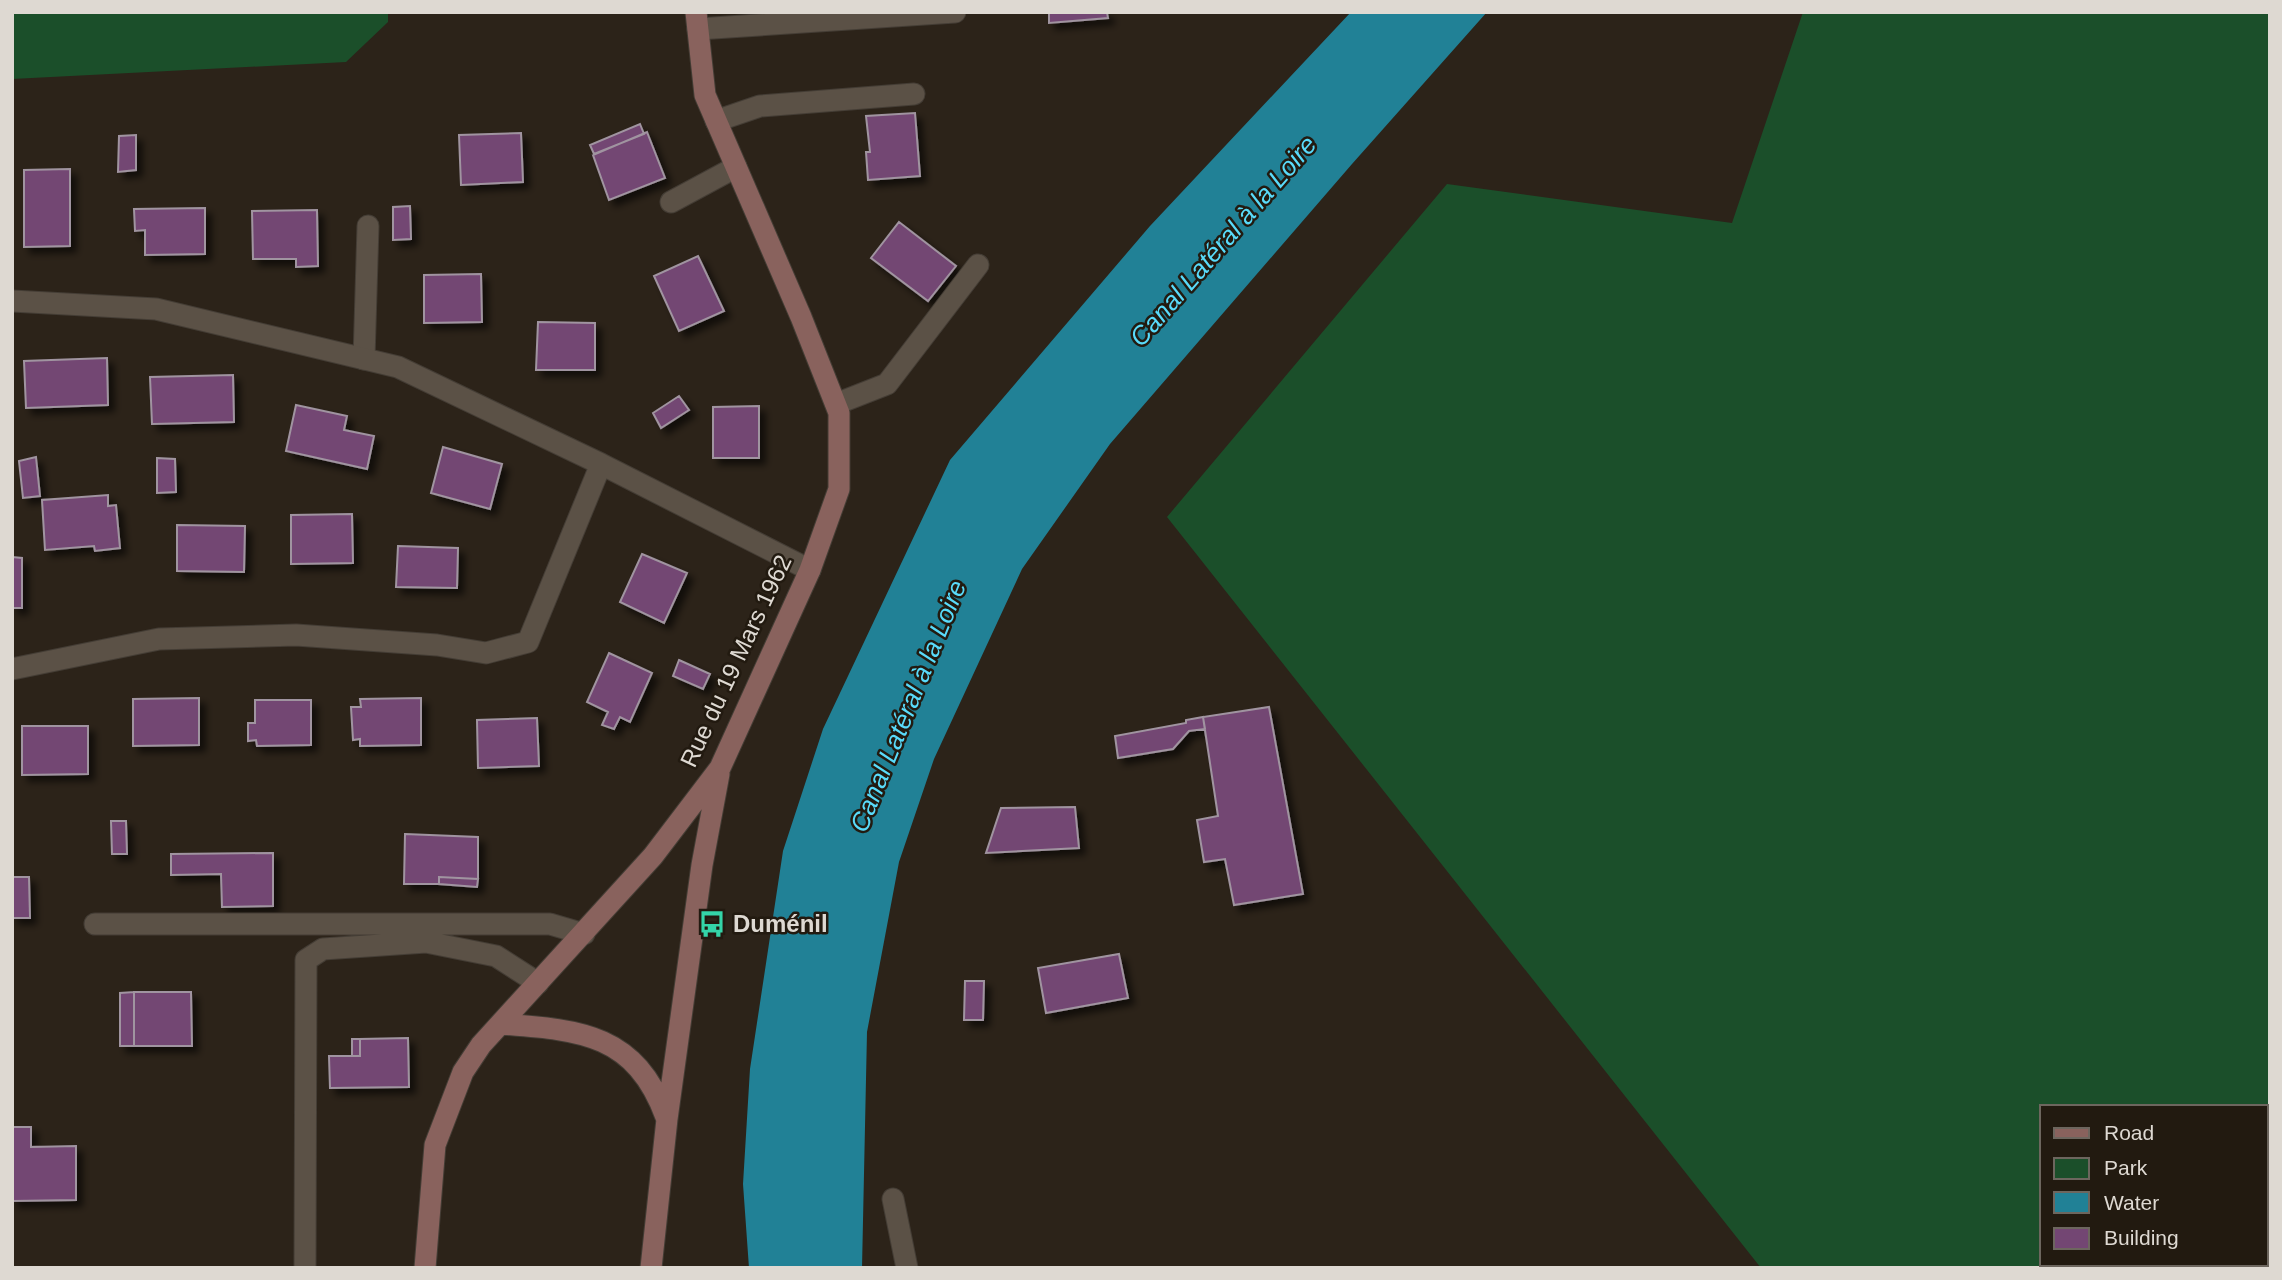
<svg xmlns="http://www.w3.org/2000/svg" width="2282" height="1280" viewBox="0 0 2282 1280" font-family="Helvetica,sans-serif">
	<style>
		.green { fill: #1b4f2a; fill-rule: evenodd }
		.water { fill: #218196 }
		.building { fill: #734673; stroke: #a094a0; stroke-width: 2; filter: url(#shadow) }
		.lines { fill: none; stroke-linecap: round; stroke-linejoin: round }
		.lane-casing { stroke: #443d35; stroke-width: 23 }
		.street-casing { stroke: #443d35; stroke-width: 23 }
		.secondary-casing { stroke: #443d35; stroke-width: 23 }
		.lane { stroke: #5b5146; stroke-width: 21 }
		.street { stroke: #5b5146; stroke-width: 21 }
		.secondary { stroke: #89625d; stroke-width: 21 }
		.labels { text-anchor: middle; stroke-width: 5; stroke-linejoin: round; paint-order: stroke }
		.street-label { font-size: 24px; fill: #ded9d2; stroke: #221a10 }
		.poi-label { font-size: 24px; font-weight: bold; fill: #ded9d2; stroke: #221a10; text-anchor: start }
		.water-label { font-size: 26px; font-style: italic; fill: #59dbfa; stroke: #221a10 }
	</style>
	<defs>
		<filter id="shadow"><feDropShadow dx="6" dy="6" stdDeviation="3.5" flood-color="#0009"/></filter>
	</defs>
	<rect width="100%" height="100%" fill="#2c2319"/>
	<path class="green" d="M12,12H388V22L346,62L12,79Z
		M1803,12H2270V1268H1761L1167,517L1447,184L1732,223ZM2042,1107H2266V1264H2042Z"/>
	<path class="water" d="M1351,12H1487L1352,164L1110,444L1022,569L934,759L899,862L867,1032L862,1268H749L743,1184L750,1069L783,851L823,729L950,460L1150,226Z"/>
	<path class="building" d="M1049,12H1107L1108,18L1049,23Z
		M915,113L920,176L868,180L866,152H870L866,116Z
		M640,124L644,134L594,154L590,145Z
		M647,132L665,178L609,200L593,155Z
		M521,133L523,182L461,185L459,135Z
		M136,135V170L118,172L119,136Z
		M70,169V246L24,247V170Z
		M410,206L411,239L393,240V207Z
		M205,208V254L145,255V230L135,231L134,209Z
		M317,210L318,266L296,267V259H253L252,211Z
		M899,222L956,266L928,301L871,258Z
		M698,256L724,311L679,331L654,276Z
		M481,274L482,322L424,323V275Z
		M538,322L595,323V370H536Z
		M107,358L108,405L26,408L24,361Z
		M233,375L234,422L152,424L150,377Z
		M679,396L689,410L661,428L653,413Z
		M296,405L347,416L344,430L374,436L367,469L286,451Z
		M759,406V458H713V407Z
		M443,447L502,464L490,509L431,493Z
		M36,457L40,496L23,498L19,461Z
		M157,458L175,459L176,492L157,493Z
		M108,495V506L116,505L120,548L95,551L94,546L45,550L42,500Z
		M352,514L353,563L291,564V515Z
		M177,525L245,526L244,572L177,571Z
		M398,546L458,548L457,588L396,587Z
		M642,554L687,573L664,623L620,602Z
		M12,557L22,558V608H12Z
		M609,653L652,673L630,722L620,717L614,729L602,725L608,712L587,702Z
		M679,660L710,674L703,689L673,676Z
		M199,698V745L133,746V699Z
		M421,698V745L360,746V739L353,740L351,707H361L360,699Z
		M255,700H311V745L257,746L256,740L248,741V723H255Z
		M1269,707L1303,894L1234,905L1225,859L1204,862L1197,820L1218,816L1203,717Z
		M1203,717L1205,729L1189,731L1173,749L1118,758L1115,736L1186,723V720Z
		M537,718L539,766L478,768L477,720Z
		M22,726H88V774L22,775Z
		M1075,807L1079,848L986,853L1001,808Z
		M111,821H126L127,854H112Z
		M405,834L478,837V879L439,877V884H404Z
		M273,853V906L222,907L221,874L171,875V854Z
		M12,877H29L30,918H12Z
		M439,877L478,879L477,887L439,884Z
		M1119,954L1128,998L1046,1013L1038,968Z
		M965,981H984L983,1020H964Z
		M134,992H191L192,1046H134Z
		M134,992V1046H120V993Z
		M408,1038L409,1087L330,1088L329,1056H360V1039Z
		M352,1039H360V1056H352Z
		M12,1127H31V1147L76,1146V1200L12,1201Z"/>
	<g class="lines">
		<defs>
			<path id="lane" d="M698,29L955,12
				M716,121L760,106L914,94
				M671,202L736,167
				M364,359L368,226
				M836,404L887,384L978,265
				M95,924H550L584,934
				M305,1268L306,960L323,949L426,942L496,956L538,983"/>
			<path id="street" d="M12,301L156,309L398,367L601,464L810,570
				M12,669L159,639L296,635L437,645L486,653L528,642L601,464
				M893,1199L907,1268"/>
			<path id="secondary" d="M501,1024C580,1030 635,1033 666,1117
				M425,1268L435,1145L463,1072L481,1045L653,856L720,768L810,570L839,489V413L801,317L705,95L696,12
				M651,1268L667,1119L702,865L719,774"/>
		</defs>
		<use href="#lane" class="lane-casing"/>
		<use href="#street" class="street-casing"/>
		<use href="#secondary" class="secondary-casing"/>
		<use href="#lane" class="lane"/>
		<use href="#street" class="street"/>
		<use href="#secondary" class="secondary"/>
	</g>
	<defs>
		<symbol id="bus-bare" viewBox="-9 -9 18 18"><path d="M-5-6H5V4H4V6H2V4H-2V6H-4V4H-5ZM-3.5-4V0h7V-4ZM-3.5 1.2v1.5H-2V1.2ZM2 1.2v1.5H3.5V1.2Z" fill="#34d4a8" stroke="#221a10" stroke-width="2.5" paint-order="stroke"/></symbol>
	</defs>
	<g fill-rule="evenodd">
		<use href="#bus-bare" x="693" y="905" width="38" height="38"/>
	</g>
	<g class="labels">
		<g class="street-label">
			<text transform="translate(736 661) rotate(-65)" y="8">Rue du 19 Mars 1962</text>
		</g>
		<g class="poi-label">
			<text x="733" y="932">Duménil</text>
		</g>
		<g class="water-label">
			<text transform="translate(1223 241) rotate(-49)" y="9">Canal Latéral à la Loire</text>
			<text transform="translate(908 706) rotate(-68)" y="9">Canal Latéral à la Loire</text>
		</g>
	</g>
	<rect width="2282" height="1280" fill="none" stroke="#ded9d2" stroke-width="28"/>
	<rect x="2040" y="1105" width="228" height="161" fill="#221a10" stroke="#6d665e" stroke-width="2"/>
	<rect x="2054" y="1128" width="35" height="10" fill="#89625d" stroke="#6d665e" stroke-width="2"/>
	<text x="2104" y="1140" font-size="21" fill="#ded9d2">Road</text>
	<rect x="2054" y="1158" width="35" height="21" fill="#1b4f2a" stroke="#6d665e" stroke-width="2"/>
	<text x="2104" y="1175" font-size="21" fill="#ded9d2">Park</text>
	<rect x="2054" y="1192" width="35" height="21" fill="#218196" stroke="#6d665e" stroke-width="2"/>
	<text x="2104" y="1210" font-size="21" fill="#ded9d2">Water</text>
	<rect x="2054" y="1228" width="35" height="21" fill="#734673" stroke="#6d665e" stroke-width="2"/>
	<text x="2104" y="1245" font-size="21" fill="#ded9d2">Building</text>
</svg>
